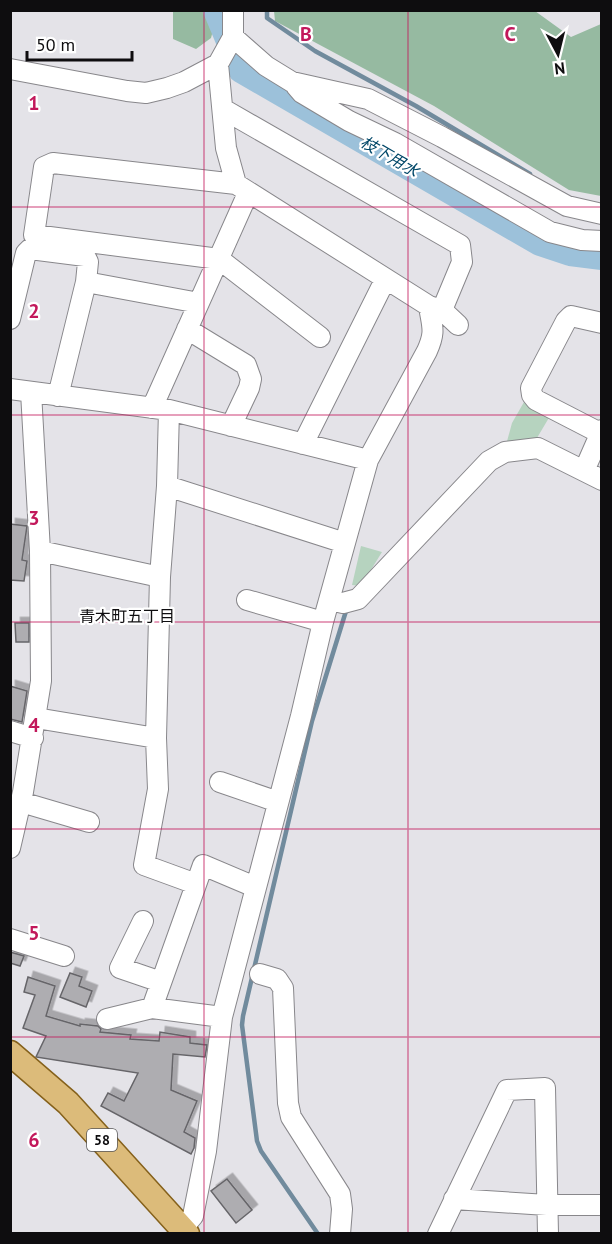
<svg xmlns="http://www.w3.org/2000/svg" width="612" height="1244" viewBox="0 0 612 1244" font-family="'PT Sans','Noto Sans JP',sans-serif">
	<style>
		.green { fill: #b6d3bf }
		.forest { fill: #96baa1 }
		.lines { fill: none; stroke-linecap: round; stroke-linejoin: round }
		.stream { stroke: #718b9d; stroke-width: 4.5 }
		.river { stroke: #9cc1da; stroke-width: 26 }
		.building { fill: #aeadb1; stroke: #666569; stroke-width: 1.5; filter: url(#shadow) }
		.minor-casing { stroke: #88878b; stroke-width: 22 }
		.major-casing { stroke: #85611b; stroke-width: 27 }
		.minor { stroke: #fff; stroke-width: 20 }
		.major { stroke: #dcbb7a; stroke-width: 24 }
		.grid { fill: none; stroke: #c2185b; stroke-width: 1.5; stroke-opacity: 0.55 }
		.labels { text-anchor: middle; stroke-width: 4.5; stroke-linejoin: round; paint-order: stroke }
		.shield { fill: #fff; stroke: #565657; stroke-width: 1.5 }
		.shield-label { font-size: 14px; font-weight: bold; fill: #0e0d0f }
		.water-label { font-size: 16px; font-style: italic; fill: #004768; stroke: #fff }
		.neighbourhood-label { font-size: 16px; fill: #0e0d0f; stroke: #fff }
		.grid-label { font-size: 20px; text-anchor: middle; font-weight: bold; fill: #c2185b; stroke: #fff; stroke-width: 4.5; stroke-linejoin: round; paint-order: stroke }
	</style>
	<defs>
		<filter id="shadow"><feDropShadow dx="5.5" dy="-5.5" stdDeviation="0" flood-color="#0004"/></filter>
	</defs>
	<rect width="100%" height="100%" fill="#e4e3e8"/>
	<path class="green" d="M524,402L550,416L534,443L506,445L512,423Z
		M361,546L382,552L361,586L352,585Z"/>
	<path class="forest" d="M173,11H218L211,38L196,49L173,39Z
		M274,11H535L571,37L601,24V196L569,190L434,106L275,21Z"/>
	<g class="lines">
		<path class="stream" d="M267,10V18L315,51L416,106L530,174
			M318,1234L261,1151L257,1141L242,1025L243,1016L312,721L346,611"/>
		<path class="river" d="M216,10L241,70L540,243L570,253L602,257"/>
	</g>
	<path class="building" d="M10,524L27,526L22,560L27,561L24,581L10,580Z
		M15,623H29V642H16Z
		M10,686L27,691L22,722L10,719Z
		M10,952L24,956L20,966L10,963Z
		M70,973L82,977L79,986L92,991L86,1007L60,997Z
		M28,977L55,986L46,1016L80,1026V1024L98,1026L101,1029L100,1032L131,1035L130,1039L159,1041L160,1032L190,1037V1043L207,1045L205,1057L173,1054L171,1090L197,1101L184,1132L195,1138L194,1148L191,1154L101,1106L108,1093L124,1101L138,1073L36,1057L46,1036L23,1028L35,995L24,992Z
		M227,1179L252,1210L236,1223L211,1191Z"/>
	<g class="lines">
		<defs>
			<path id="minor" d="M233,37L266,66L292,82L368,99L442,137L567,206L602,214
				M218,64L226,148L236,184
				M10,69L127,91L146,93L167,88L184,82L218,64L233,37V10
				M296,86L302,93L349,121L395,143L550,232L582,240L602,241
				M223,109L460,245L462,262L442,310L429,306
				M86,282L199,303
				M442,310L458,325
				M10,319L26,253L30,249L85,256L88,262L86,282L58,396
				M187,329L246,365L251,379L249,388L231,426
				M10,389L169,410L368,460
				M152,408L248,193
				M169,410L167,486L160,577L156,738L158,789L144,865L196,884
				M600,433L536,400L532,395L531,388L566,321L571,316L602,323
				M303,444L385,280
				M584,471L602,430
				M167,486L345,543
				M40,551L160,577
				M247,600L323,622
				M330,600L343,603L358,599L489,461L505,452L538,448L602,480
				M36,718L156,738
				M10,731L33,738
				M220,782L278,802
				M21,802L89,822
				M10,848L23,792L41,681L40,551L31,392
				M143,921L120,968L161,982
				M10,939L64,956
				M260,974L277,979L283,988L288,1103L291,1117L340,1194L342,1209L340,1234
				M222,1017L152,1008L203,865L255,887
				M107,1019L152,1008
				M454,1199L547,1205H602
				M182,1229L193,1216L206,1151L222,1017L301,716L323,622L368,460L427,351C436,331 432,327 429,306L236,184L53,163L44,167L34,235L219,259L320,337
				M438,1234L507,1090L545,1088L548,1234"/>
			<path id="major" d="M10,1053L68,1103L187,1234"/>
		</defs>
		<use href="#minor" class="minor-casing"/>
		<use href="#major" class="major-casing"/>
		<use href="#minor" class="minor"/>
		<use href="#major" class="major"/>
	</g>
	<path class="grid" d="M204,10V1234M408,10V1234M10,207H602M10,415H602M10,622H602M10,829H602M10,1037H602"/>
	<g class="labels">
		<rect class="shield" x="87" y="1129" width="30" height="22" rx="4.5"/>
		<g class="shield-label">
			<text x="102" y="1145">58</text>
		</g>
		<g class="water-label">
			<text transform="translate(390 156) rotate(30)" y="6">枝下用水</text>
		</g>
		<g class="neighbourhood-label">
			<text x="127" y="622">青木町五丁目</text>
		</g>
	</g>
	<g class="grid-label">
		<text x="306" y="41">B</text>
		<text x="510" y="41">C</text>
		<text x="34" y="110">1</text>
		<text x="34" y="318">2</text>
		<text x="34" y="525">3</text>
		<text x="34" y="732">4</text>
		<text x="34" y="940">5</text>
		<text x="34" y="1147">6</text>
	</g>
	<rect width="612" height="1244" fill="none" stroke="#0e0d0f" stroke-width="24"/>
	<g transform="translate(558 54) rotate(173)" stroke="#ffffff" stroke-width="4.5" paint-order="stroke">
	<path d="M0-4.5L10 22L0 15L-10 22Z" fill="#0e0d0f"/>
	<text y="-9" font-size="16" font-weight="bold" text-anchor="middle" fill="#0e0d0f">N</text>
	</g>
	<path d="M27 51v9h105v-9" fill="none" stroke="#0e0d0f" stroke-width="3"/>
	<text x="36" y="51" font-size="18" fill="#0e0d0f" stroke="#ffffff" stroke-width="4.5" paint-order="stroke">50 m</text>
</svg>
